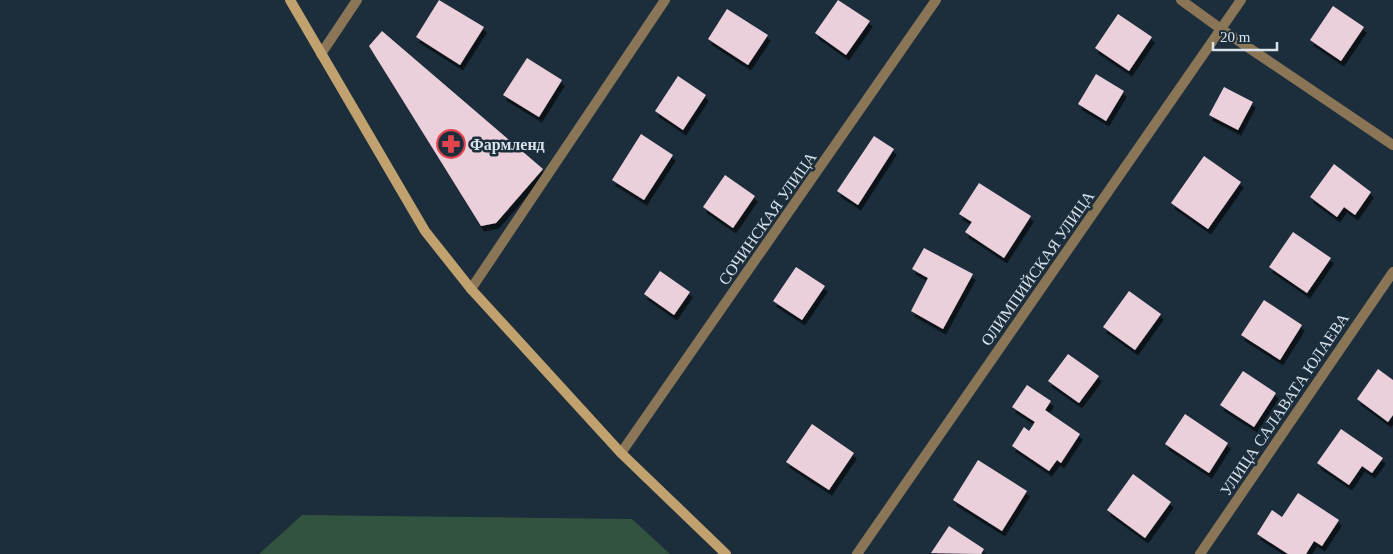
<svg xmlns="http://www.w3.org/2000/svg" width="1393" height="554" viewBox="0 0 1393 554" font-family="Georgia,serif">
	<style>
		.green { fill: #31533f }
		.building { fill: #ebd0db; filter: url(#shadow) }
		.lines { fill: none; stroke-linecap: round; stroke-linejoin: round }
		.street { stroke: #8a7656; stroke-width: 10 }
		.secondary { stroke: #c1a16d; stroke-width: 10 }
		.labels { text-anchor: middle; stroke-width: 5; stroke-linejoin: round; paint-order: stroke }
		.poi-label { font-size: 16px; font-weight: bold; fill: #d7e2eb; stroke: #1c2d3b; text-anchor: start }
		.street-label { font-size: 16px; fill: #d7e2eb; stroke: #1c2d3b }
	</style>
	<defs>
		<filter id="shadow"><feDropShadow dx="3" dy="5.5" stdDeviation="0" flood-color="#0009"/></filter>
	</defs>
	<rect width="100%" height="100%" fill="#1c2d3b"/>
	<path class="green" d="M302,515L632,519L670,554H259Z"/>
	<path class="building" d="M439,0L484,27L460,65L416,37Z
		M838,0L870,21L846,55L815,33Z
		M1333,6L1364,27L1341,61L1310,40Z
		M727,9L768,35L748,65L708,39Z
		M1118,14L1152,37L1129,71L1095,48Z
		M382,31L543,169L496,223L481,226L369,46Z
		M527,58L562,80L539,117L503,95Z
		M1096,74L1124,91L1106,121L1078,104Z
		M678,76L706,95L683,130L655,111Z
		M1224,87L1253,102L1238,130L1209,115Z
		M641,134L673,155L644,200L612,180Z
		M874,136L894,149L858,205L837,191Z
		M1204,156L1241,182L1208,229L1171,203Z
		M1334,164L1371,192L1355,215L1344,207L1337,217L1310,197Z
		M725,175L755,196L733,228L703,207Z
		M979,183L1031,216L1004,258L965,232L972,222L959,214Z
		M1293,232L1331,258L1307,293L1269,267Z
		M924,248L973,274L943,329L911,311L928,278L912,269Z
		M796,267L825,286L802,320L773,301Z
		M660,271L690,292L674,315L644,294Z
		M1129,291L1161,314L1135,350L1103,327Z
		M1264,300L1302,325L1280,360L1241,335Z
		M1068,354L1099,376L1079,403L1048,381Z
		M1378,369L1393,380V415L1388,422L1357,399Z
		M1243,371L1276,393L1254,427L1220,405Z
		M1027,385L1051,401L1045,410L1080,434L1061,463L1057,460L1049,471L1012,446L1024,427L1029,431L1035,422L1012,407Z
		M1185,414L1228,443L1209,473L1165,444Z
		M812,424L854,453L829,490L786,462Z
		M1341,429L1383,458L1372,473L1362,466L1349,485L1317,463Z
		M978,460L1027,491L1002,531L953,500Z
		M1133,474L1171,502L1145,538L1107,510Z
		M1298,493L1339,520L1322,546L1314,541L1306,554H1288L1257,534L1272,510L1282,517Z
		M949,526L984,549L981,554L931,553Z"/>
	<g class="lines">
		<path class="street" d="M1181,0L1221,29L1393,145
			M321,54L357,0
			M471,289L665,0
			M621,453L936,0
			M857,554L1241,0
			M1200,554L1393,272"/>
		<path class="secondary" d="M290,0L425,231L471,289L621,453L726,554"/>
	</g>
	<defs>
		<symbol id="pharmacy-ring" viewBox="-11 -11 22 22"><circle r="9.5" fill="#1c2d3b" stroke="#e0444e" stroke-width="1.5"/><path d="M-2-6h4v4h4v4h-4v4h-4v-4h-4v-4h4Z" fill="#e0444e"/></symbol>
	</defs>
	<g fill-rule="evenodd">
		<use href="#pharmacy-ring" x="435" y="128" width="32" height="32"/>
	</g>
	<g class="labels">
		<g class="poi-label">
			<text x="470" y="150">Фармленд</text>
		</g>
		<g class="street-label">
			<text transform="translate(767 218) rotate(-55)" y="6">СОЧИНСКАЯ УЛИЦА</text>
			<text transform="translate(1037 268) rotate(-55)" y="6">ОЛИМПИЙСКАЯ УЛИЦА</text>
			<text transform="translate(1284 404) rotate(-56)" y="6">УЛИЦА САЛАВАТА ЮЛАЕВА</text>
		</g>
	</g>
	<path d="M1213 42v8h64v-8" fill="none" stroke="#d7e2eb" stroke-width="2.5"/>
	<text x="1220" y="42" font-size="15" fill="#d7e2eb" stroke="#1c2d3b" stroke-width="4" paint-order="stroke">20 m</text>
</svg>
